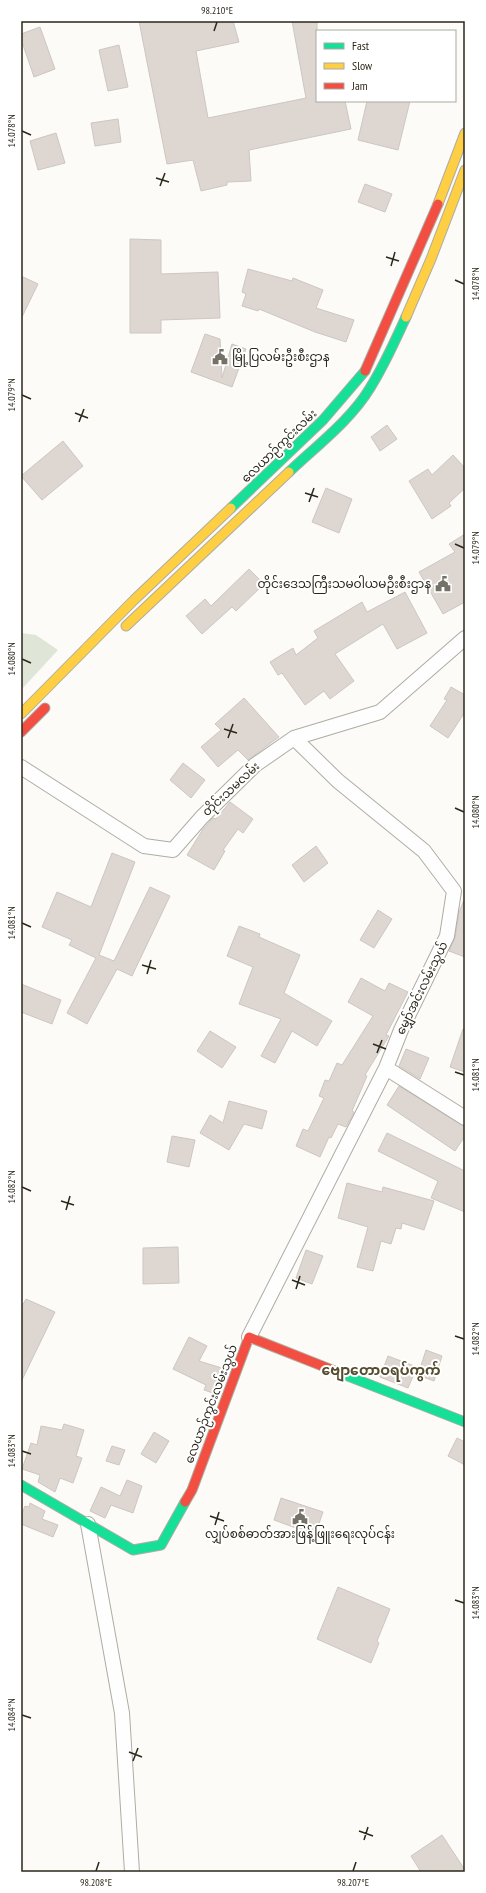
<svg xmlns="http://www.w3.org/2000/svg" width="486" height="1893" viewBox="0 0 486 1893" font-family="'PT Sans Narrow','Noto Sans Myanmar',sans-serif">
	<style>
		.green { fill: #dfe6d8 }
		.building { fill: #ddd6d1; stroke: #cdc6c1 }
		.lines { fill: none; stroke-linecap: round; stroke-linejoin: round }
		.street-casing { stroke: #afaca4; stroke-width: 16 }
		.fast-casing { stroke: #afaca4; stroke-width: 11 }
		.slow-casing { stroke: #afaca4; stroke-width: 11 }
		.jam-casing { stroke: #afaca4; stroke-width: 11 }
		.street { stroke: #fffefe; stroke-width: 14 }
		.fast { stroke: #16e098; stroke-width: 9 }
		.slow { stroke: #ffcf43; stroke-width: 9 }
		.jam { stroke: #f24e42; stroke-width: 9 }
		.ticks { fill: none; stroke: #2b271a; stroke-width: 1.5 }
		.labels { text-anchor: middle; stroke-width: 4; stroke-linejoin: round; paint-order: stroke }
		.poi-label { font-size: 12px; fill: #2b271a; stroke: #fff; text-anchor: start }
		.street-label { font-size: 12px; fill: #2b271a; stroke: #fff }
		.quarter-label { font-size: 14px; font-weight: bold; fill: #554c2e; stroke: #fff }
		.neatline { fill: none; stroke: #2b271a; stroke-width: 1.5 }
		.ticks-label { font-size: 10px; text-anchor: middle; fill: #2b271a }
	</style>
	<rect width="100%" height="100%" fill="#fcfbf7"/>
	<path class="green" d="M21,633L36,635L58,650L21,690Z"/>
	<path class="building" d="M139,21H233L239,42L196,51L208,118L306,98L292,21H317V101H345L351,129L249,150L251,181L227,182V185L201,191L193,160L167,164Z
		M40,27L55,69L34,77L21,39V34Z
		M119,45L128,87L108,91L99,50Z
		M367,101H410L398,150L358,140Z
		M118,119L121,142L95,146L91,123Z
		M56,133L65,163L38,170L30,141Z
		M365,184L392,194L385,212L358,202Z
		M130,239L161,240V274L218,272L220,318L161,320V333H130Z
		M248,269L292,281L293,278L323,290L316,308L354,320L346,342L315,332L259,309L258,311L242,306L246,294L242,292Z
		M21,276L38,284L21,319Z
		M205,334L220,339L222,378L232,344L246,349L232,387L191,372Z
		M387,425L397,439L380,451L371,437Z
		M63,441L83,466L42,500L21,476Z
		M453,455L465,468V488L449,503L451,506L432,519L409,481L428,469L432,475Z
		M326,488L352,499L339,533L312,522Z
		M465,534V602L443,614L419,572L455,552L449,544Z
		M249,569L264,584L236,611L232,607L202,634L186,616L205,599L211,606Z
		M405,592L427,633L397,649L383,624L335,654L354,681L330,699L324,691L305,705L282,673L278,675L270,662L293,648L296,655L318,638L314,631L362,602L367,612Z
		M451,687L465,695V712L448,738L430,726L447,700L444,699Z
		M244,698L279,737L248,760L238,750L218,767L201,747L221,730L215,724Z
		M183,763L205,780L191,798L170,780Z
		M230,802L253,819L243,833L238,829L223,850L225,851L214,870L187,855L203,829L213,818L216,819Z
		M316,846L328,863L304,882L292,865Z
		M112,853L135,862L99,955L114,961L150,887L170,896L132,976L117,969L87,1024L67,1013L96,958L69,945L72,940L42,927L57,892L91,907Z
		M464,900H465V957L449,951L455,938L459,912Z
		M378,910L392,919L374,948L360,940Z
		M239,926L260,934L259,937L300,955L284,993L332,1021L317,1046L292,1031L275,1063L261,1056L281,1019L239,1004L253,967L227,956Z
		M361,978L385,991L389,983L408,992L386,1035L389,1036L365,1075L367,1076L352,1111L354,1112L346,1127L338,1124L331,1138L329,1137L320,1157L296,1146L303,1129L308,1131L324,1098L319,1096L325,1080L329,1081L337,1063L342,1065L373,1016L348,1002Z
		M21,984L61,1000L52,1024L21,1012Z
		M463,1029H465V1072L450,1067Z
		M210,1031L236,1047L222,1068L197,1051Z
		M406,1049L429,1058L420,1079L399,1066Z
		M399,1086L465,1127V1136L455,1151L387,1105Z
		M229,1101L267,1111L262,1129L244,1124L229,1150L200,1133L210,1115L223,1123Z
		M387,1133L465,1171V1212L431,1198L438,1181L378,1151Z
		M172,1136L195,1140L189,1167L167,1162Z
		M347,1183L382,1192L383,1187L434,1201L424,1230L402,1223L401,1229L396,1228L391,1244L381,1241L373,1271L357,1267L368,1227L338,1218Z
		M178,1247L179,1283L143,1284V1248Z
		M306,1250L323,1256L312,1284L296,1278Z
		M26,1299L55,1312L21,1382V1308Z
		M189,1337L207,1346L199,1361L225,1369L216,1394L204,1390L206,1385L173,1369Z
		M426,1350L442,1356L434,1381L418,1375Z
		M388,1356L417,1367L408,1388L380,1377Z
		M64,1424L84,1430L76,1456L82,1458L73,1483L60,1478L55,1492L38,1482L40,1475L22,1469L31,1443L37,1445L41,1426L62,1430Z
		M154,1432L169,1441L156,1463L141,1454Z
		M457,1438L465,1442V1465L448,1456Z
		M112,1446L125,1450L119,1465L106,1461Z
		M127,1480L142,1486L133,1513L111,1505L105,1518L90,1511L101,1487L120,1496Z
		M281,1498L323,1512L315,1535L274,1520Z
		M30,1503L45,1511L42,1519L58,1525L53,1537L21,1524V1516L25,1506L29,1507Z
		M338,1587L390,1609L377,1641L379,1643L371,1663L317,1639Z
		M442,1835L465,1870V1872H421L411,1856Z"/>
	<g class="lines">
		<defs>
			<path id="street" d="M294,738L338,781L424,851L454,891L447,936L401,1030L386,1068L465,1118
				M21,767L144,846L173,850L202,817L255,765L294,738L380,712L465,638
				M249,1337L386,1068
				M88,1524L122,1713L132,1872"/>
			<path id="fast" d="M289,472C315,447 351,420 370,388C384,366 395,341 406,317
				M231,508L323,420L365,371
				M335,1371L465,1422
				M21,1485L133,1550L161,1545L185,1502"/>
			<path id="slow" d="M438,204L465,133
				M406,317L431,259L465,170
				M126,626L289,472
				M21,714L134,600L231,508"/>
			<path id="jam" d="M365,371L438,204
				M21,732L45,708
				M185,1502L192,1490L249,1337L335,1371"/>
		</defs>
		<use href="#street" class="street-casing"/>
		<use href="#fast" class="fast-casing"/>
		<use href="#slow" class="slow-casing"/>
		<use href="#jam" class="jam-casing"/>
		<use href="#street" class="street"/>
		<use href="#fast" class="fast"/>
		<use href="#slow" class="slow"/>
		<use href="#jam" class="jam"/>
	</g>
	<path class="ticks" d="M214,31L217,22M22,131L31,135M156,178L169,182M160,186L165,173M386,257L399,261M391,266L395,252M455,280L464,284M22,395L31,399M75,413L88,418M79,422L84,409M305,493L318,497M309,502L314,488M455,544L464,548M22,659L31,663M224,729L237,733M228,738L233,724M455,808L464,812M22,923L31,927M142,965L156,969M147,974L151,960M373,1044L386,1049M377,1053L382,1040M455,1072L464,1075M22,1187L31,1191M61,1201L74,1205M66,1210L70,1196M292,1280L305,1285M296,1289L300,1276M455,1336L464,1339M22,1451L31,1454M210,1516L224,1521M215,1525L219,1512M455,1600L464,1603M22,1715L31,1718M129,1752L142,1757M133,1761L138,1748M359,1831L373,1836M364,1840L368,1827M96,1871L99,1862M353,1871L356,1862"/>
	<defs>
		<symbol id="civic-bare" viewBox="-9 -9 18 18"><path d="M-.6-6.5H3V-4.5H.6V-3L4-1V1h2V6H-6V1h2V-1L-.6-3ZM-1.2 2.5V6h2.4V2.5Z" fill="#747167" stroke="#fff" stroke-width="2.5" paint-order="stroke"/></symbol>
	</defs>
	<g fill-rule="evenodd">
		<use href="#civic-bare" x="209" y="346" width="22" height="22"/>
		<use href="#civic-bare" x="432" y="573" width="22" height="22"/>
		<use href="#civic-bare" x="289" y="1506" width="22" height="22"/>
	</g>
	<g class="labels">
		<g class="poi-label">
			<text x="232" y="361">မြို့ပြလမ်းဦးစီးဌာန</text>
			<text x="431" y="588" text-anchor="end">တိုင်းဒေသကြီးသမဝါယမဦးစီးဌာန</text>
			<text x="300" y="1538" text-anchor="middle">လျှပ်စစ်ဓာတ်အားဖြန့်ဖြူးရေးလုပ်ငန်း</text>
		</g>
		<g class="street-label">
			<text transform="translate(279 446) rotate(-44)" y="4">လေယာဉ်ကွင်းလမ်း</text>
			<text transform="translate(231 789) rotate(-43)" y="4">တိုင်းသမလမ်း</text>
			<text transform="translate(422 988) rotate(-64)" y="4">မျှော်အင်းလမ်းသွယ်</text>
			<text transform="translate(211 1404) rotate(-69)" y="4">လေယာဉ်ကွင်းလမ်းသွယ်</text>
		</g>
		<g class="quarter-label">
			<text x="381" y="1375">ဗျောတောဝရပ်ကွက်</text>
		</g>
	</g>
	<rect width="486" height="1893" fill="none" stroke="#ffffff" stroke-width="44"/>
	<rect x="316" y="30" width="140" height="72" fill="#ffffff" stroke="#aaa9a3"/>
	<rect x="324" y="43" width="20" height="6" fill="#16e098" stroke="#aaa9a3"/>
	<text x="352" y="50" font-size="12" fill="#2b271a">Fast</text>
	<rect x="324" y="63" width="20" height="6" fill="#ffcf43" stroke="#aaa9a3"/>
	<text x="352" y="70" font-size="12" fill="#2b271a">Slow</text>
	<rect x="324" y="83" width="20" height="6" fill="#f24e42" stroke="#aaa9a3"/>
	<text x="352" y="90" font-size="12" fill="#2b271a">Jam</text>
	<rect x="22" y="22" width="442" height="1849" class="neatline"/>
	<g class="ticks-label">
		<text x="217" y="14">98.210°E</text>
		<text transform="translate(11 131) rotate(-90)" y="4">14.078°N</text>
		<text transform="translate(475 284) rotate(-90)" y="4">14.078°N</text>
		<text transform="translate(11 395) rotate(-90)" y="4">14.079°N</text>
		<text transform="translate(475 548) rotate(-90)" y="4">14.079°N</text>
		<text transform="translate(11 659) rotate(-90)" y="4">14.080°N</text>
		<text transform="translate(475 812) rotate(-90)" y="4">14.080°N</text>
		<text transform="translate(11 923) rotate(-90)" y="4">14.081°N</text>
		<text transform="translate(475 1075) rotate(-90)" y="4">14.081°N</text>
		<text transform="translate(11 1187) rotate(-90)" y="4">14.082°N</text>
		<text transform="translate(475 1339) rotate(-90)" y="4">14.082°N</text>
		<text transform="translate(11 1451) rotate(-90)" y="4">14.083°N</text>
		<text transform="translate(475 1603) rotate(-90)" y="4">14.083°N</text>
		<text transform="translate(11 1715) rotate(-90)" y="4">14.084°N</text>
		<text x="96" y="1886">98.208°E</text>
		<text x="353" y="1886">98.207°E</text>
	</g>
</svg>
